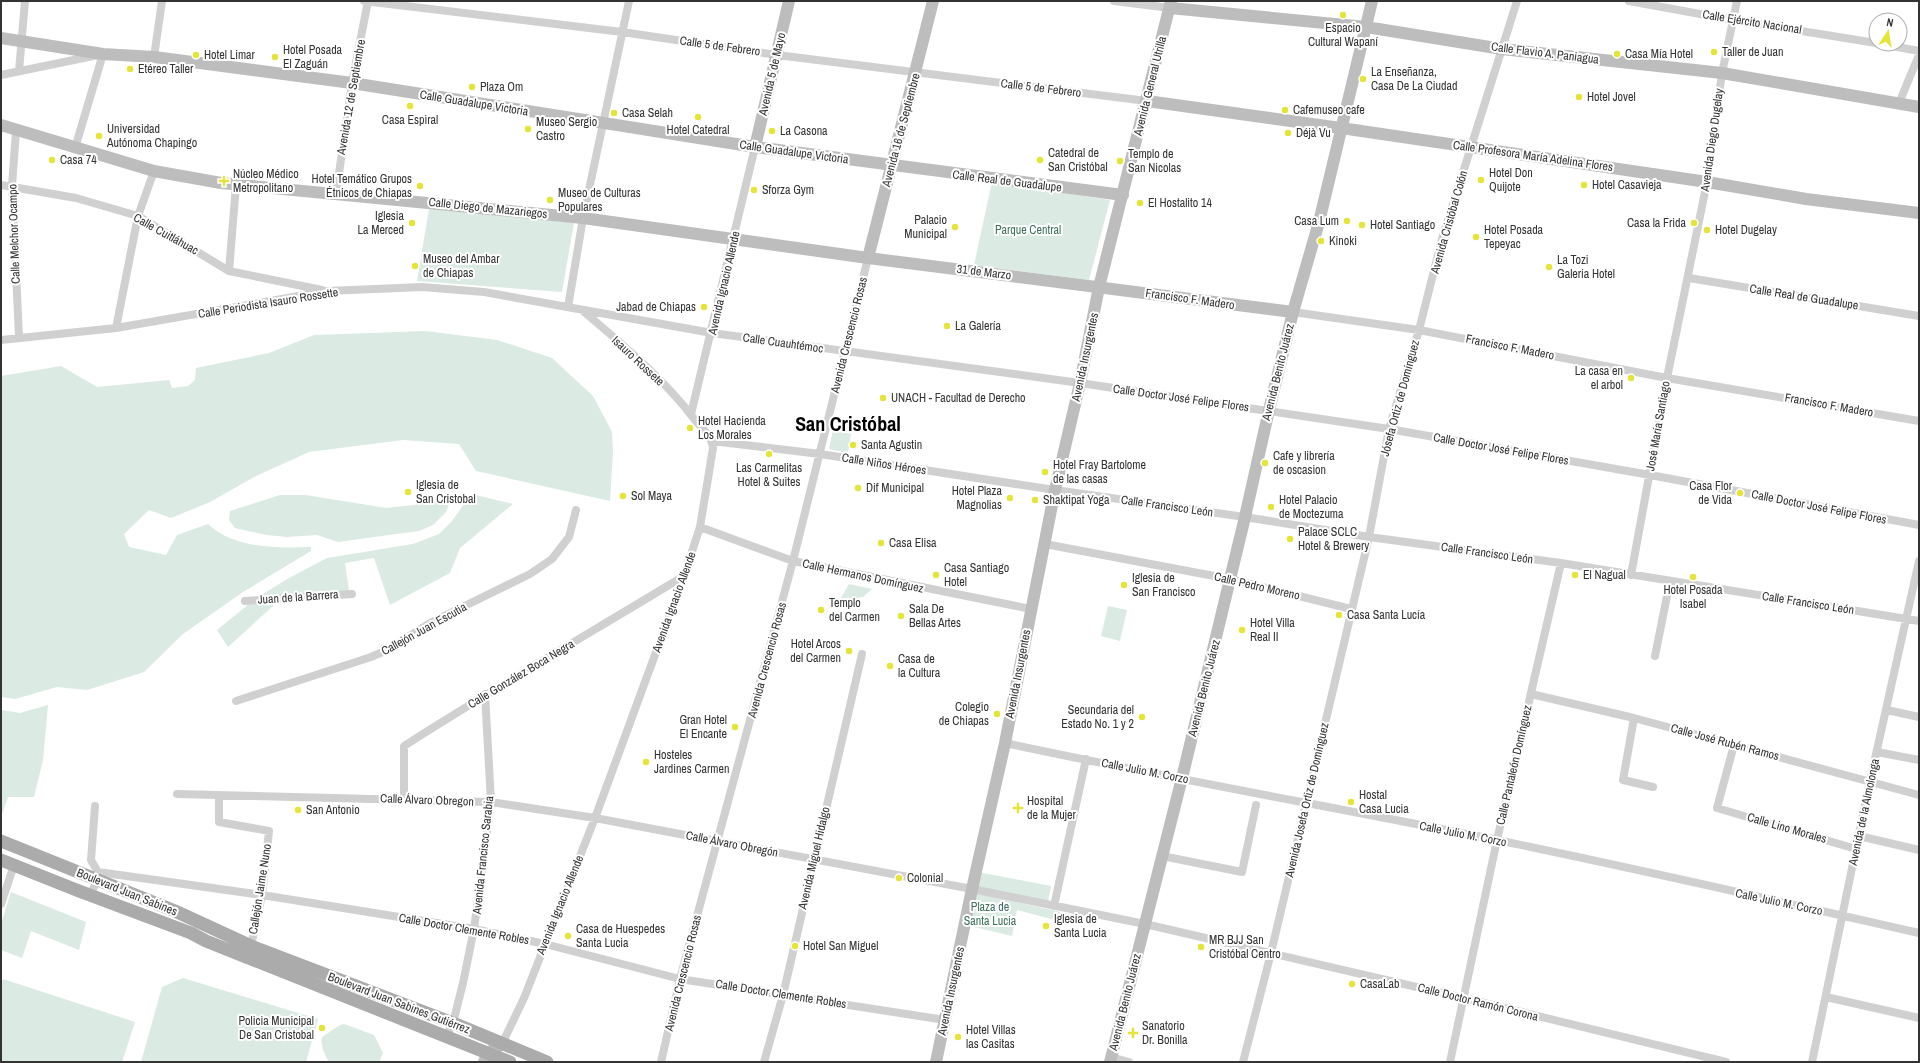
<svg xmlns="http://www.w3.org/2000/svg" width="1920" height="1063" viewBox="0 0 1920 1063" font-family="'Archivo Narrow',sans-serif">
	<style>
		.green { fill: #dbeae3 }
		.lines { fill: none; stroke-linecap: round; stroke-linejoin: round }
		.street { stroke: #d0d0d0; stroke-width: 8 }
		.secondary { stroke: #bdbdbd; stroke-width: 12 }
		.primary { stroke: #ababab; stroke-width: 13 }
		.poi-dot { fill: #e5e43a; stroke: #fff; stroke-width: 1.5 }
		.labels { text-anchor: middle; stroke-width: 4; stroke-linejoin: round; paint-order: stroke }
		.street-label { font-size: 12px; fill: #333; stroke: #fff }
		.poi-label { font-size: 12px; fill: #333; stroke: #fff; text-anchor: start }
		.park-label { font-size: 12px; fill: #3f6f5c; stroke: #fff }
		.town-label { font-size: 20px; font-weight: bold; fill: #000; stroke: #fff }
	</style>
	<rect width="100%" height="100%" fill="#fff"/>
	<path class="green" d="M992,182L1110,200L1089,280L974,265Z
		M429,209L574,223L562,292L417,281Z
		M426,331L497,340L552,358L593,396L612,432L613,452L610,501L476,471L459,444L403,440L309,452L256,476L210,502L171,518L149,510L124,534L129,547L166,555L177,535L208,524C235,549 276,548 311,547V551L243,592L183,634L144,672L87,690L57,687L15,699L1,697V376L61,366L97,387L169,380L172,388L188,386L195,380L196,368L269,353L314,335Z
		M833,430L851,434L848,453L829,449Z
		M471,494L513,504L460,548L450,573L390,605L374,558L345,563L349,591L283,597L228,647L217,630L255,599L289,578L327,558L413,544L439,534L452,521Z
		M280,495H306L386,508L414,505L435,498L451,499L446,512L433,525L419,531L396,534L338,542L317,535L287,537L266,535L235,528L229,520L230,511Z
		M849,584L872,589L863,597H860L852,607L838,603Z
		M1108,606L1127,610L1120,641L1101,636Z
		M48,705L43,760L34,797H8L1,817V710L20,713Z
		M978,872L1051,886L1048,902L977,888Z
		M11,892L86,922L79,950L31,931L22,958L1,950V924Z
		M975,893L1061,912L1059,921L1017,910L1012,936L970,926Z
		M183,978L318,1019L306,1062H141L162,987Z
		M3,979L135,1022L122,1062H1V985Z
		M344,1024L374,1035L383,1053L379,1062H329C325,1055 320,1045 322,1037L340,1025Z"/>
	<g class="lines">
		<path class="street" d="M364,1L622,32L777,55L1147,101
			M1114,1L1170,8
			M1629,1L1733,20L1876,43
			M1881,44L1919,51
			M154,57L162,1
			M19,71L25,1
			M1,75L103,54L75,148
			M1899,103L1919,55
			M16,131L12,186L19,337
			M1,185L76,198L138,216L229,271L322,290
			M336,194L352,83L368,1
			M229,271L236,185
			M1689,278L1919,316
			M568,307L583,218L629,1
			M1293,312L1419,330L1667,378L1919,421
			M116,328L138,216L154,171
			M1,340L116,328L327,291L422,287L484,292L712,333L1080,383L1389,429L1650,475L1919,525
			M691,414L755,147
			M712,441L820,454L1055,490L1245,517L1369,537L1561,563L1919,621
			M700,527L793,561L1031,609
			M1045,544L1230,579L1351,609
			M1631,575L1667,378L1707,182L1722,73L1737,1
			M245,601L352,594
			M1655,656L1670,581
			M1531,694L1634,718L1919,795
			M236,701L371,657L387,650L432,622L530,574L552,559L569,537L576,510
			M1887,710L1919,717
			M1634,718L1623,780L1653,787
			M1005,743C1168,778 1333,807 1497,840C1638,869 1779,901 1919,933
			M1734,745L1717,808L1856,849
			M1877,752L1919,760
			M177,794L491,802L595,818L972,889L1145,924L1464,998L1726,1062
			M219,796V822L269,831L262,895L251,946
			M404,799V746C496,687 590,633 684,576
			M1859,836L1919,850
			M1162,856L1242,872L1256,805
			M98,872L262,895L474,929L545,944L680,979L945,1020
			M90,895L98,879V872L91,860L95,806
			M1,904L14,865
			M1054,906L1086,759
			M1826,997L1919,1018
			M446,1036L453,1023L463,983L474,929L491,802L485,694
			M502,1044L524,998L595,818L684,576L700,527L713,448C712,437 702,428 695,420C663,378 623,345 583,311
			M1111,1057L1129,1062
			M661,1062L680,979L793,561L868,258
			M764,1062L783,995L862,654
			M1243,1062L1271,953L1369,537L1389,429L1419,330L1442,239L1517,1
			M1450,1062L1497,840L1561,563
			M1812,1062L1870,781L1919,561"/>
		<path class="secondary" d="M1170,8L1366,27L1502,49L1722,73L1919,107
			M1,38L103,54L154,57L352,83L755,147L1123,195
			M1147,101L1341,128L1707,182L1806,199L1919,213
			M1,125L154,171L221,183L583,218L868,258L1293,312
			M755,147L789,1
			M868,258L933,1
			M484,1062L488,1053L502,1044
			M936,1062L972,889L1005,743L1055,490L1080,383L1099,287L1171,1
			M1110,1062L1182,778L1245,517L1269,410L1293,312L1319,222L1372,1"/>
		<path class="primary" d="M1,841L175,911L251,946L453,1023L547,1062
			M1,860L79,891L191,933L206,941L510,1062"/>
	</g>
	<g class="poi-dot">
		<circle cx="1343" cy="15" r="4"/>
		<circle cx="1714" cy="52" r="4"/>
		<circle cx="1617" cy="54" r="4"/>
		<circle cx="196" cy="55" r="4"/>
		<circle cx="275" cy="57" r="4"/>
		<circle cx="130" cy="69" r="4"/>
		<circle cx="1363" cy="79" r="4"/>
		<circle cx="472" cy="87" r="4"/>
		<circle cx="1579" cy="97" r="4"/>
		<circle cx="410" cy="106" r="4"/>
		<circle cx="1285" cy="110" r="4"/>
		<circle cx="614" cy="113" r="4"/>
		<circle cx="698" cy="117" r="4"/>
		<circle cx="528" cy="129" r="4"/>
		<circle cx="772" cy="131" r="4"/>
		<circle cx="1288" cy="133" r="4"/>
		<circle cx="99" cy="136" r="4"/>
		<circle cx="52" cy="160" r="4"/>
		<circle cx="1040" cy="160" r="4"/>
		<circle cx="1120" cy="161" r="4"/>
		<circle cx="1481" cy="180" r="4"/>
		<path d="M222 175h4v4h4v4h-4v4h-4v-4h-4v-4h4z"/>
		<circle cx="1584" cy="185" r="4"/>
		<circle cx="420" cy="186" r="4"/>
		<circle cx="754" cy="190" r="4"/>
		<circle cx="550" cy="200" r="4"/>
		<circle cx="1140" cy="203" r="4"/>
		<circle cx="1347" cy="221" r="4"/>
		<circle cx="412" cy="223" r="4"/>
		<circle cx="1694" cy="223" r="4"/>
		<circle cx="1362" cy="225" r="4"/>
		<circle cx="955" cy="227" r="4"/>
		<circle cx="1707" cy="230" r="4"/>
		<circle cx="1476" cy="237" r="4"/>
		<circle cx="1321" cy="241" r="4"/>
		<circle cx="415" cy="266" r="4"/>
		<circle cx="1549" cy="267" r="4"/>
		<circle cx="704" cy="307" r="4"/>
		<circle cx="947" cy="326" r="4"/>
		<circle cx="1631" cy="378" r="4"/>
		<circle cx="883" cy="398" r="4"/>
		<circle cx="690" cy="428" r="4"/>
		<circle cx="853" cy="445" r="4"/>
		<circle cx="769" cy="454" r="4"/>
		<circle cx="1265" cy="463" r="4"/>
		<circle cx="1045" cy="472" r="4"/>
		<circle cx="858" cy="488" r="4"/>
		<circle cx="408" cy="492" r="4"/>
		<circle cx="1740" cy="493" r="4"/>
		<circle cx="623" cy="496" r="4"/>
		<circle cx="1010" cy="498" r="4"/>
		<circle cx="1035" cy="500" r="4"/>
		<circle cx="1271" cy="507" r="4"/>
		<circle cx="1290" cy="539" r="4"/>
		<circle cx="881" cy="543" r="4"/>
		<circle cx="936" cy="575" r="4"/>
		<circle cx="1575" cy="575" r="4"/>
		<circle cx="1693" cy="577" r="4"/>
		<circle cx="1124" cy="585" r="4"/>
		<circle cx="821" cy="610" r="4"/>
		<circle cx="1339" cy="615" r="4"/>
		<circle cx="901" cy="616" r="4"/>
		<circle cx="1242" cy="630" r="4"/>
		<circle cx="849" cy="651" r="4"/>
		<circle cx="890" cy="666" r="4"/>
		<circle cx="997" cy="714" r="4"/>
		<circle cx="1142" cy="717" r="4"/>
		<circle cx="735" cy="727" r="4"/>
		<circle cx="646" cy="762" r="4"/>
		<circle cx="1351" cy="802" r="4"/>
		<path d="M1016 802h4v4h4v4h-4v4h-4v-4h-4v-4h4z"/>
		<circle cx="298" cy="810" r="4"/>
		<circle cx="899" cy="878" r="4"/>
		<circle cx="1046" cy="926" r="4"/>
		<circle cx="568" cy="936" r="4"/>
		<circle cx="795" cy="946" r="4"/>
		<circle cx="1201" cy="947" r="4"/>
		<circle cx="1352" cy="984" r="4"/>
		<circle cx="322" cy="1028" r="4"/>
		<path d="M1131 1027h4v4h4v4h-4v4h-4v-4h-4v-4h4z"/>
		<circle cx="958" cy="1037" r="4"/>
	</g>
	<g class="labels">
		<g class="street-label">
			<text transform="translate(1752 22) rotate(9)" y="4">Calle Ejército Nacional</text>
			<text transform="translate(720 46) rotate(8)" y="4">Calle 5 de Febrero</text>
			<text transform="translate(1545 53) rotate(7)" y="4">Calle Flavio A. Paniagua</text>
			<text transform="translate(772 74) rotate(-77)" y="4">Avenida 5 de Mayo</text>
			<text transform="translate(1150 86) rotate(-76)" y="4">Avenida General Utrilla</text>
			<text transform="translate(1041 88) rotate(7)" y="4">Calle 5 de Febrero</text>
			<text transform="translate(351 97) rotate(-80)" y="4">Avenida 12 de Septiembre</text>
			<text transform="translate(474 103) rotate(9)" y="4">Calle Guadalupe Victoria</text>
			<text transform="translate(901 130) rotate(-75)" y="4">Avenida 16 de Septiembre</text>
			<text transform="translate(1712 140) rotate(-82)" y="4">Avenida Diego Dugelay</text>
			<text transform="translate(794 152) rotate(8)" y="4">Calle Guadalupe Victoria</text>
			<text transform="translate(1533 156) rotate(8)" y="4">Calle Profesora María Adelina Flores</text>
			<text transform="translate(1007 181) rotate(7)" y="4">Calle Real de Guadalupe</text>
			<text transform="translate(488 208) rotate(6)" y="4">Calle Diego de Mazariegos</text>
			<text transform="translate(1449 222) rotate(-74)" y="4">Avenida Cristóbal Colón</text>
			<text transform="translate(14 234) rotate(-92)" y="4">Calle Melchor Ocampo</text>
			<text transform="translate(166 234) rotate(29)" y="4">Calle Cuitláhuac</text>
			<text transform="translate(984 272) rotate(7)" y="4">31 de Marzo</text>
			<text transform="translate(724 283) rotate(-77)" y="4">Avenida Ignacio Allende</text>
			<text transform="translate(1804 297) rotate(9)" y="4">Calle Real de Guadalupe</text>
			<text transform="translate(1190 299) rotate(8)" y="4">Francisco F. Madero</text>
			<text transform="translate(268 303) rotate(-9)" y="4">Calle Periodista Isauro Rossette</text>
			<text transform="translate(849 335) rotate(-76)" y="4">Avenida Crescencio Rosas</text>
			<text transform="translate(783 343) rotate(8)" y="4">Calle Cuauhtémoc</text>
			<text transform="translate(1510 347) rotate(11)" y="4">Francisco F. Madero</text>
			<text transform="translate(1085 357) rotate(-78)" y="4">Avenida Insurgentes</text>
			<text transform="translate(638 361) rotate(43)" y="4">Isauro Rossete</text>
			<text transform="translate(1278 372) rotate(-76)" y="4">Avenida Benito Juárez</text>
			<text transform="translate(1181 398) rotate(8)" y="4">Calle Doctor José Felipe Flores</text>
			<text transform="translate(1400 398) rotate(-75)" y="4">Jósefa Ortiz de Domínguez</text>
			<text transform="translate(1829 405) rotate(10)" y="4">Francisco F. Madero</text>
			<text transform="translate(1658 426) rotate(-80)" y="4">José María Santiago</text>
			<text transform="translate(1501 449) rotate(10)" y="4">Calle Doctor José Felipe Flores</text>
			<text transform="translate(884 464) rotate(9)" y="4">Calle Niños Héroes</text>
			<text transform="translate(1167 506) rotate(8)" y="4">Calle Francisco León</text>
			<text transform="translate(1819 507) rotate(11)" y="4">Calle Doctor José Felipe Flores</text>
			<text transform="translate(1487 553) rotate(8)" y="4">Calle Francisco León</text>
			<text transform="translate(863 576) rotate(12)" y="4">Calle Hermanos Domínguez</text>
			<text transform="translate(1257 586) rotate(13)" y="4">Calle Pedro Moreno</text>
			<text transform="translate(298 597) rotate(-4)" y="4">Juan de la Barrera</text>
			<text transform="translate(674 602) rotate(-70)" y="4">Avenida Ignacio Allende</text>
			<text transform="translate(1808 603) rotate(9)" y="4">Calle Francisco León</text>
			<text transform="translate(424 629) rotate(-29)" y="4">Callejón Juan Escutia</text>
			<text transform="translate(767 660) rotate(-75)" y="4">Avenida Crescencio Rosas</text>
			<text transform="translate(521 674) rotate(-31)" y="4">Calle González Boca Negra</text>
			<text transform="translate(1018 674) rotate(-79)" y="4">Avenida Insurgentes</text>
			<text transform="translate(1204 688) rotate(-76)" y="4">Avenida Benito Juárez</text>
			<text transform="translate(1725 742) rotate(15)" y="4">Calle José Rubén Ramos</text>
			<text transform="translate(1514 765) rotate(-77)" y="4">Calle Pantaleón Domínguez</text>
			<text transform="translate(1145 771) rotate(11)" y="4">Calle Julio M. Corzo</text>
			<text transform="translate(427 800) rotate(2)" y="4">Calle Álvaro Obregon</text>
			<text transform="translate(1307 800) rotate(-77)" y="4">Avenida Josefa Ortiz de Domínguez</text>
			<text transform="translate(1864 812) rotate(-78)" y="4">Avenida de la Almolonga</text>
			<text transform="translate(1787 828) rotate(16)" y="4">Calle Lino Morales</text>
			<text transform="translate(1463 834) rotate(11)" y="4">Calle Julio M. Corzo</text>
			<text transform="translate(732 844) rotate(11)" y="4">Calle Álvaro Obregón</text>
			<text transform="translate(483 855) rotate(-84)" y="4">Avenida Francisco Sarabia</text>
			<text transform="translate(814 858) rotate(-77)" y="4">Avenida Miguel Hidalgo</text>
			<text transform="translate(260 889) rotate(-81)" y="4">Callejón Jaime Nuno</text>
			<text transform="translate(127 892) rotate(22)" y="4">Boulevard Juan Sabines</text>
			<text transform="translate(1779 902) rotate(12)" y="4">Calle Julio M. Corzo</text>
			<text transform="translate(560 905) rotate(-68)" y="4">Avenida Ignacio Allende</text>
			<text transform="translate(464 929) rotate(10)" y="4">Calle Doctor Clemente Robles</text>
			<text transform="translate(683 973) rotate(-76)" y="4">Avenida Crescencio Rosas</text>
			<text transform="translate(951 991) rotate(-78)" y="4">Avenida Insurgentes</text>
			<text transform="translate(781 994) rotate(9)" y="4">Calle Doctor Clemente Robles</text>
			<text transform="translate(1125 1002) rotate(-76)" y="4">Avenida Benito Juárez</text>
			<text transform="translate(1478 1002) rotate(14)" y="4">Calle Doctor Ramón Corona</text>
			<text transform="translate(399 1003) rotate(21)" y="4">Boulevard Juan Sabines Gutiérrez</text>
		</g>
		<g class="poi-label">
			<text x="1343" y="32" text-anchor="middle">Espacio<tspan x="1343" dy="14">Cultural Wapaní</tspan></text>
			<text x="283" y="54">Hotel Posada<tspan x="283" dy="14">El Zaguán</tspan></text>
			<text x="1722" y="56">Taller de Juan</text>
			<text x="1625" y="58">Casa Mía Hotel</text>
			<text x="204" y="59">Hotel Limar</text>
			<text x="138" y="73">Etéreo Taller</text>
			<text x="1371" y="76">La Enseñanza,<tspan x="1371" dy="14">Casa De La Ciudad</tspan></text>
			<text x="480" y="91">Plaza Om</text>
			<text x="1587" y="101">Hotel Jovel</text>
			<text x="1293" y="114">Cafemuseo cafe</text>
			<text x="622" y="117">Casa Selah</text>
			<text x="410" y="124" text-anchor="middle">Casa Espiral</text>
			<text x="536" y="126">Museo Sergio<tspan x="536" dy="14">Castro</tspan></text>
			<text x="107" y="133">Universidad<tspan x="107" dy="14">Autónoma Chapingo</tspan></text>
			<text x="698" y="134" text-anchor="middle">Hotel Catedral</text>
			<text x="780" y="135">La Casona</text>
			<text x="1296" y="137">Déjà Vu</text>
			<text x="1048" y="157">Catedral de<tspan x="1048" dy="14">San Cristóbal</tspan></text>
			<text x="1128" y="158">Templo de<tspan x="1128" dy="14">San Nicolas</tspan></text>
			<text x="60" y="164">Casa 74</text>
			<text x="1489" y="177">Hotel Don<tspan x="1489" dy="14">Quijote</tspan></text>
			<text x="233" y="178">Núcleo Médico<tspan x="233" dy="14">Metropolitano</tspan></text>
			<text x="412" y="183" text-anchor="end">Hotel Temático Grupos<tspan x="412" dy="14">Étnicos de Chiapas</tspan></text>
			<text x="1592" y="189">Hotel Casavieja</text>
			<text x="762" y="194">Sforza Gym</text>
			<text x="558" y="197">Museo de Culturas<tspan x="558" dy="14">Populares</tspan></text>
			<text x="1148" y="207">El Hostalito 14</text>
			<text x="404" y="220" text-anchor="end">Iglesia<tspan x="404" dy="14">La Merced</tspan></text>
			<text x="947" y="224" text-anchor="end">Palacio<tspan x="947" dy="14">Municipal</tspan></text>
			<text x="1339" y="225" text-anchor="end">Casa Lum</text>
			<text x="1686" y="227" text-anchor="end">Casa la Frida</text>
			<text x="1370" y="229">Hotel Santiago</text>
			<text x="1484" y="234">Hotel Posada<tspan x="1484" dy="14">Tepeyac</tspan></text>
			<text x="1715" y="234">Hotel Dugelay</text>
			<text x="1329" y="245">Kinoki</text>
			<text x="423" y="263">Museo del Ambar<tspan x="423" dy="14">de Chiapas</tspan></text>
			<text x="1557" y="264">La Tozi<tspan x="1557" dy="14">Galeria Hotel</tspan></text>
			<text x="696" y="311" text-anchor="end">Jabad de Chiapas</text>
			<text x="955" y="330">La Galería</text>
			<text x="1623" y="375" text-anchor="end">La casa en<tspan x="1623" dy="14">el arbol</tspan></text>
			<text x="891" y="402">UNACH - Facultad de Derecho</text>
			<text x="698" y="425">Hotel Hacienda<tspan x="698" dy="14">Los Morales</tspan></text>
			<text x="861" y="449">Santa Agustin</text>
			<text x="1273" y="460">Cafe y librería<tspan x="1273" dy="14">de oscasion</tspan></text>
			<text x="1053" y="469">Hotel Fray Bartolome<tspan x="1053" dy="14">de las casas</tspan></text>
			<text x="769" y="472" text-anchor="middle">Las Carmelitas<tspan x="769" dy="14">Hotel &amp; Suites</tspan></text>
			<text x="416" y="489">Iglesia de<tspan x="416" dy="14">San Cristobal</tspan></text>
			<text x="1732" y="490" text-anchor="end">Casa Flor<tspan x="1732" dy="14">de Vida</tspan></text>
			<text x="866" y="492">Dif Municipal</text>
			<text x="1002" y="495" text-anchor="end">Hotel Plaza<tspan x="1002" dy="14">Magnolias</tspan></text>
			<text x="631" y="500">Sol Maya</text>
			<text x="1043" y="504">Shaktipat Yoga</text>
			<text x="1279" y="504">Hotel Palacio<tspan x="1279" dy="14">de Moctezuma</tspan></text>
			<text x="1298" y="536">Palace SCLC<tspan x="1298" dy="14">Hotel &amp; Brewery</tspan></text>
			<text x="889" y="547">Casa Elisa</text>
			<text x="944" y="572">Casa Santiago<tspan x="944" dy="14">Hotel</tspan></text>
			<text x="1583" y="579">El Nagual</text>
			<text x="1132" y="582">Iglesia de<tspan x="1132" dy="14">San Francisco</tspan></text>
			<text x="1693" y="594" text-anchor="middle">Hotel Posada<tspan x="1693" dy="14">Isabel</tspan></text>
			<text x="829" y="607">Templo<tspan x="829" dy="14">del Carmen</tspan></text>
			<text x="909" y="613">Sala De<tspan x="909" dy="14">Bellas Artes</tspan></text>
			<text x="1347" y="619">Casa Santa Lucía</text>
			<text x="1250" y="627">Hotel Villa<tspan x="1250" dy="14">Real II</tspan></text>
			<text x="841" y="648" text-anchor="end">Hotel Arcos<tspan x="841" dy="14">del Carmen</tspan></text>
			<text x="898" y="663">Casa de<tspan x="898" dy="14">la Cultura</tspan></text>
			<text x="989" y="711" text-anchor="end">Colegio<tspan x="989" dy="14">de Chiapas</tspan></text>
			<text x="1134" y="714" text-anchor="end">Secundaria del<tspan x="1134" dy="14">Estado No. 1 y 2</tspan></text>
			<text x="727" y="724" text-anchor="end">Gran Hotel<tspan x="727" dy="14">El Encante</tspan></text>
			<text x="654" y="759">Hosteles<tspan x="654" dy="14">Jardines Carmen</tspan></text>
			<text x="1359" y="799">Hostal<tspan x="1359" dy="14">Casa Lucia</tspan></text>
			<text x="1027" y="805">Hospital<tspan x="1027" dy="14">de la Mujer</tspan></text>
			<text x="306" y="814">San Antonio</text>
			<text x="907" y="882">Colonial</text>
			<text x="1054" y="923">Iglesia de<tspan x="1054" dy="14">Santa Lucia</tspan></text>
			<text x="576" y="933">Casa de Huespedes<tspan x="576" dy="14">Santa Lucia</tspan></text>
			<text x="1209" y="944">MR BJJ San<tspan x="1209" dy="14">Cristóbal Centro</tspan></text>
			<text x="803" y="950">Hotel San Miguel</text>
			<text x="1360" y="988">CasaLab</text>
			<text x="314" y="1025" text-anchor="end">Policia Municipal<tspan x="314" dy="14">De San Cristobal</tspan></text>
			<text x="1142" y="1030">Sanatorio<tspan x="1142" dy="14">Dr. Bonilla</tspan></text>
			<text x="966" y="1034">Hotel Villas<tspan x="966" dy="14">las Casitas</tspan></text>
		</g>
		<g class="park-label">
			<text x="1028" y="234">Parque Central</text>
			<text x="990" y="911">Plaza de<tspan x="990" dy="14">Santa Lucia</tspan></text>
		</g>
		<g class="town-label">
			<text x="848" y="431">San Cristóbal</text>
		</g>
	</g>
	<rect width="1920" height="1063" fill="none" stroke="#333333" stroke-width="4"/>
	<g transform="translate(1888 32) rotate(12)"><circle r="19" fill="#ffffff" stroke="#adadad"/>
	<path d="M0-3L7 15L0 10L-7 15Z" fill="#e5e43a"/>
	<text y="-6" font-size="11" font-weight="bold" text-anchor="middle" fill="#333333">N</text>
	</g>
</svg>
